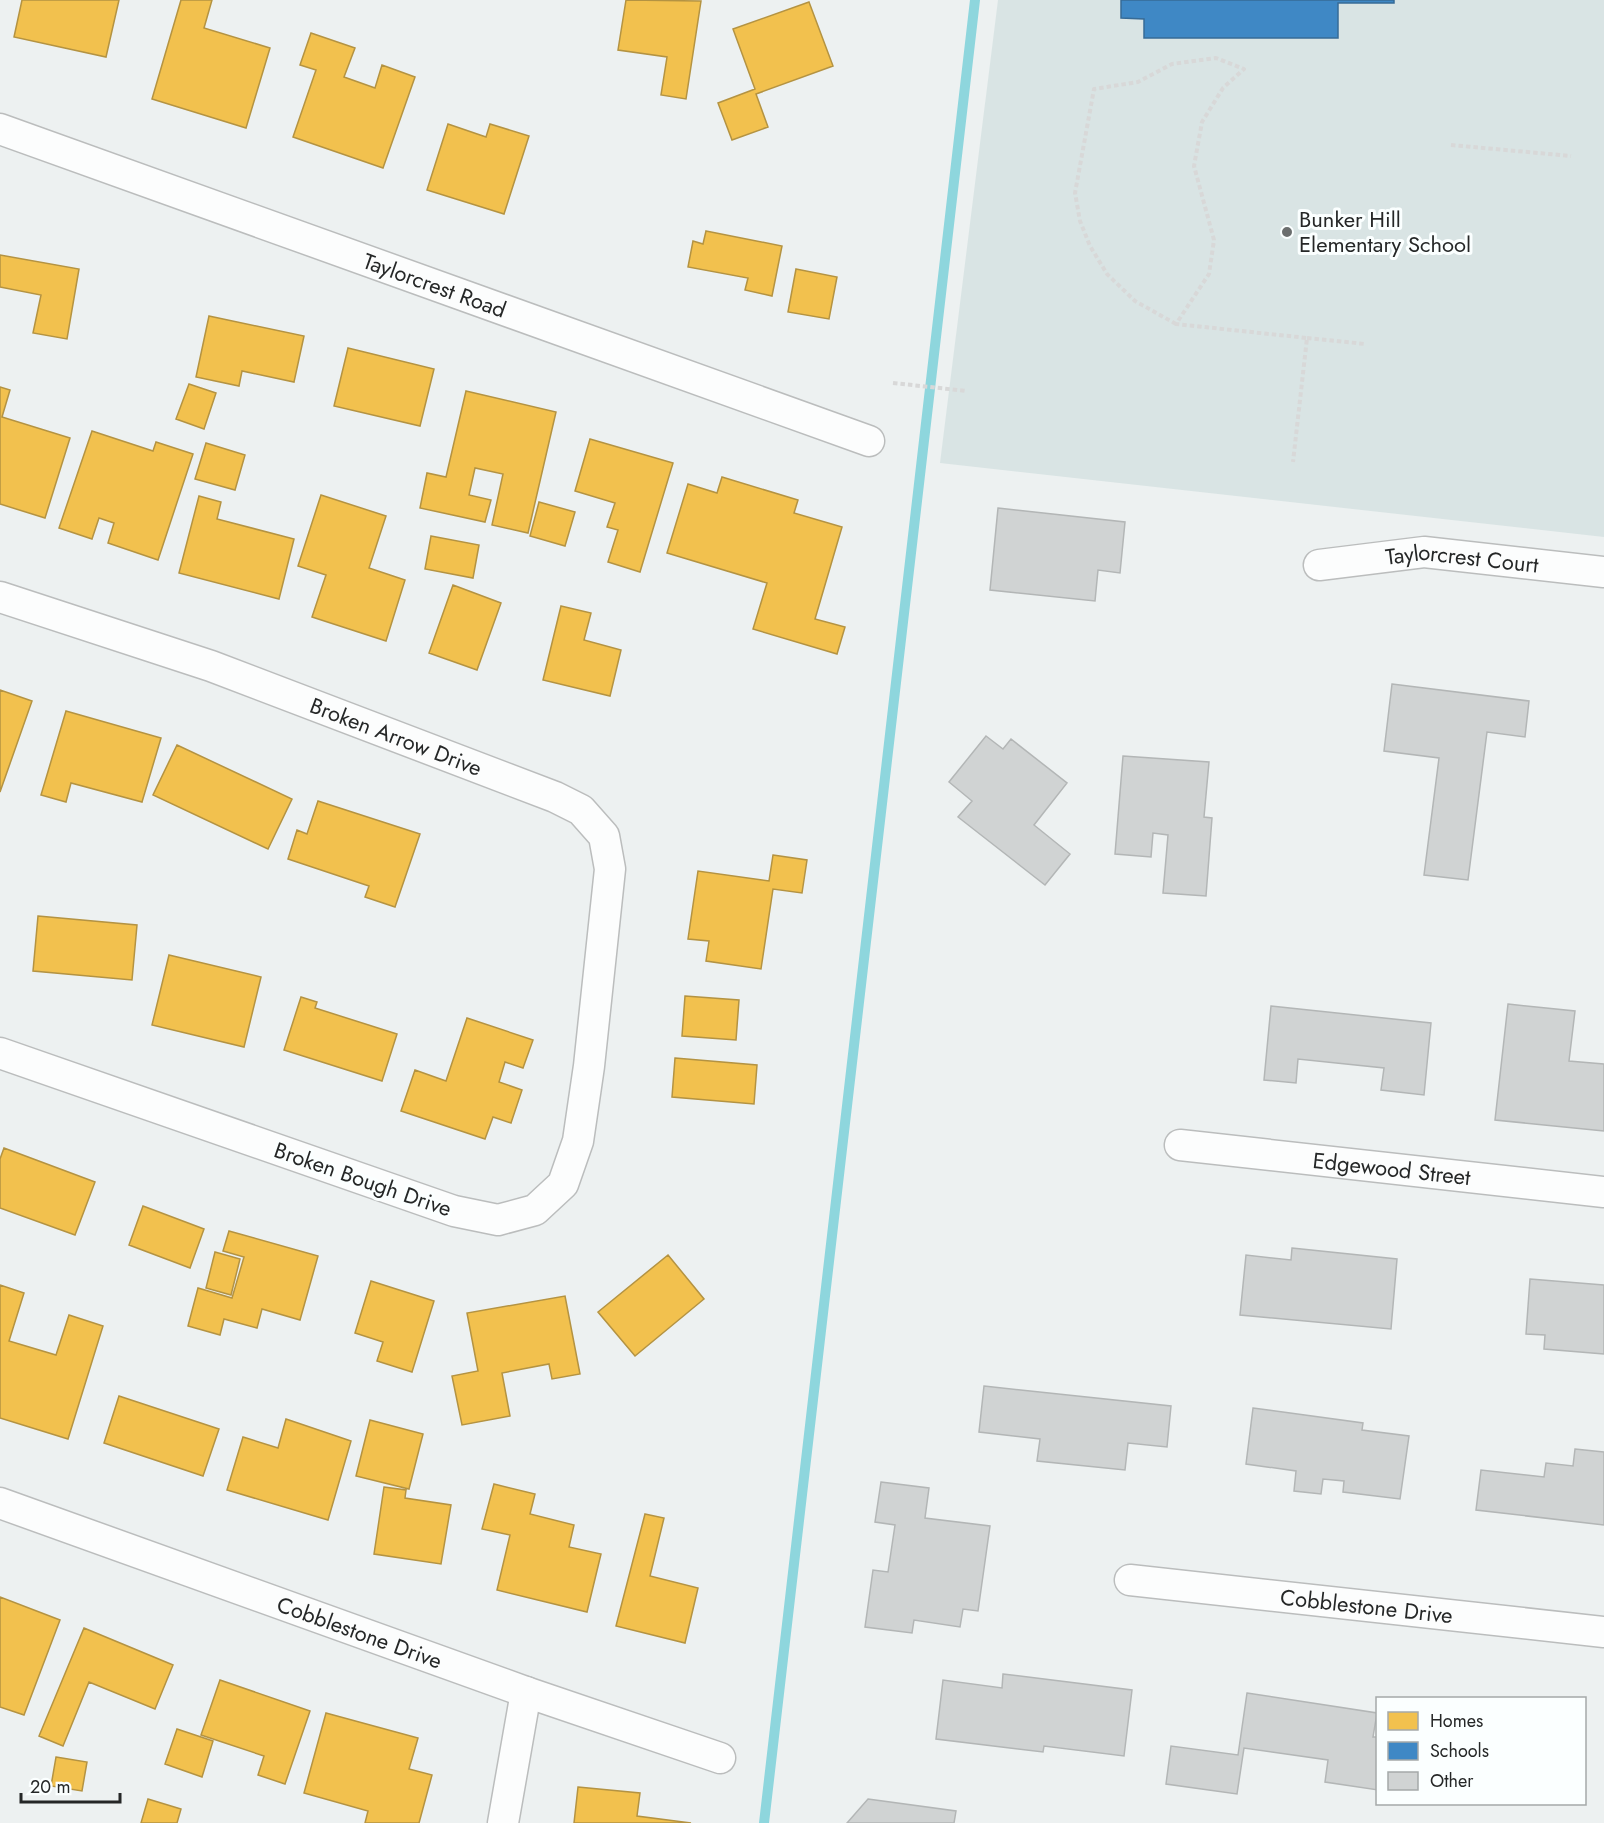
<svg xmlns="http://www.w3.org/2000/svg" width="1604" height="1823" viewBox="0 0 1604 1823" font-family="Jost,sans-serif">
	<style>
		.built { fill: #d9e4e4 }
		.homes { fill: #f2c14e; stroke: #b49342; stroke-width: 1.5 }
		.schools { fill: #3f88c5; stroke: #376b96; stroke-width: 1.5 }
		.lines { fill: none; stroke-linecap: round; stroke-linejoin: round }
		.stream { stroke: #8ed6dd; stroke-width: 10 }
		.building { fill: #d0d3d3; stroke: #b3b6b6; stroke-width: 1.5 }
		.minor-casing { stroke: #bbbdbd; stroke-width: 33 }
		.path { stroke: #d8d8d8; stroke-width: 4; stroke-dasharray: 4.5 3; stroke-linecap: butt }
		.minor { stroke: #fcfdfd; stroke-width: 30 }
		.poi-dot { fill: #6b6e6e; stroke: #fbffff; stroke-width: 2 }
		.labels { text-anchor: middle; stroke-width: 6; stroke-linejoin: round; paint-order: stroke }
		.poi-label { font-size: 22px; fill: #252727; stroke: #fbffff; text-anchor: start }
		.street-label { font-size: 22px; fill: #252727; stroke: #fbffff }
	</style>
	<rect width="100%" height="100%" fill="#edf1f1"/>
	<path class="built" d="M998,0H1604V537L940,463Z"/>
	<path class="homes" d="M22,0H119L106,57L14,37Z
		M181,0H212L204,28L270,48L246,128L152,99Z
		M626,0L701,1L686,99L661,95L667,57L618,50Z
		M809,2L833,66L756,94L768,127L732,140L718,103L755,89L733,29Z
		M311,33L355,48L344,77L375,88L382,65L415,77L383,168L293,137L316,70L300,65Z
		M448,124L486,137L490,124L529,136L504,214L427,190Z
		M706,231L782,246L772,296L745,290L748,278L688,267L693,241L703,244Z
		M0,255L79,269L67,339L33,333L41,295L0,287Z
		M796,269L837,277L829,319L788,312Z
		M209,316L304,336L294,382L242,371L239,386L196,377Z
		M348,348L434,369L420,426L334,406Z
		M189,384L216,393L204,429L176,419Z
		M0,387L10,390L2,417L70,438L45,518L0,504Z
		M466,391L556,412L528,533L492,525L503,474L475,468L469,495L491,500L485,522L420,508L427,473L446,477Z
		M92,431L153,451L156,442L193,454L158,560L108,543L114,523L99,518L92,539L59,528Z
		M590,439L673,463L640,572L608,562L618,530L607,527L615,503L575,491Z
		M206,443L245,455L235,490L195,479Z
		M722,477L798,500L794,513L842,527L815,619L845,627L837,654L753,629L767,583L667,553L688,484L717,493Z
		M321,495L386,516L369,568L405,580L386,641L312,617L326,575L298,566Z
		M199,496L221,502L217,519L294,539L279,599L179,573Z
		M539,502L575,512L565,546L530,536Z
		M431,536L479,545L473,578L425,569Z
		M453,585L501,603L477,670L429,653Z
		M561,606L591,613L584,640L621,650L610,696L543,680Z
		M0,690L32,701L0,792Z
		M66,711L161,738L142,802L71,783L66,802L41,795Z
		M177,745L292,799L268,849L153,795Z
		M318,801L420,834L395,907L365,897L369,886L288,859L297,830L307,834Z
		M773,855L807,860L802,893L773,889L761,969L706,961L709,941L688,939L698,871L769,881Z
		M38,916L137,925L132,980L33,971Z
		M169,955L261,977L244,1047L152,1025Z
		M685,996L739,1000L736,1040L682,1036Z
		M301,997L317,1002L315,1008L397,1034L382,1081L284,1050Z
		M467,1018L533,1040L523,1068L505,1062L499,1082L522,1090L511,1123L493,1117L485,1139L401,1111L415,1070L446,1081Z
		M675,1058L757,1065L754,1104L672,1097Z
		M4,1148L95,1182L75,1235L0,1208V1159Z
		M143,1206L204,1229L190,1268L129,1245Z
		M229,1231L318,1256L300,1320L262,1309L257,1328L224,1319L220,1335L188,1326L198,1288L232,1298L244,1257L223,1251Z
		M215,1252L240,1259L231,1295L206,1288Z
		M668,1255L704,1299L635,1356L598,1312Z
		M371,1281L434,1301L412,1372L377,1361L383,1342L355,1333Z
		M0,1285L24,1293L9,1341L56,1355L69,1315L103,1326L68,1439L0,1418Z
		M565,1296L580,1374L552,1379L549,1364L502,1373L510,1416L462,1425L452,1376L478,1371L467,1313Z
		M119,1396L219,1429L203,1476L104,1443Z
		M286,1419L351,1441L328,1520L227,1490L243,1437L278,1448Z
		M370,1420L423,1434L409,1489L356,1476Z
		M494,1484L535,1494L530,1514L574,1525L569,1547L601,1554L587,1612L497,1590L510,1535L482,1529Z
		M384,1487L406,1490L405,1498L451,1505L441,1564L374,1554Z
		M645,1514L664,1518L650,1576L698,1588L685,1643L616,1626Z
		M0,1597L60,1620L24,1715L0,1707Z
		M84,1628L173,1665L155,1709L89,1682L63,1746L39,1736Z
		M220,1680L310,1711L285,1784L258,1775L264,1756L201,1735Z
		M326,1713L418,1738L409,1769L432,1775L419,1823H365L368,1811L304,1793Z
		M177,1729L213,1741L202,1777L165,1764Z
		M56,1757L87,1762L82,1791L51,1786Z
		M578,1787L640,1793L637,1816L691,1823H574Z
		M148,1799L181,1809L177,1823H141Z"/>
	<path class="schools" d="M1121,0H1394V3H1338V38H1144V19L1121,18Z"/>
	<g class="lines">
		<path class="stream" d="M764,1823L975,0"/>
	</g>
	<path class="building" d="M998,508L1125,522L1120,573L1098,570L1095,601L990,590Z
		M1392,684L1529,701L1525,737L1487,732L1468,880L1424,875L1439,758L1384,751Z
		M986,736L1003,749L1011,739L1067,783L1034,825L1070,854L1045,885L958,817L972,801L949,782Z
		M1123,756L1209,762L1204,817L1212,818L1206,896L1163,893L1168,835L1153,833L1151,857L1115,854Z
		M1508,1004L1575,1011L1569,1061L1604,1064V1131L1495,1120Z
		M1271,1006L1431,1023L1424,1095L1381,1090L1384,1068L1298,1059L1296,1083L1264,1080Z
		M1292,1248L1397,1259L1391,1329L1240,1315L1246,1255L1291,1260Z
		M1530,1279L1604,1285V1354L1544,1349L1545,1335L1526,1334Z
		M984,1386L1171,1406L1167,1447L1128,1443L1125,1470L1037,1461L1040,1439L979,1432Z
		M1253,1408L1363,1423L1362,1430L1409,1436L1400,1499L1343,1492L1344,1481L1323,1479L1321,1494L1294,1491L1296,1471L1246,1464Z
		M1575,1449L1604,1452V1525L1476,1510L1481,1470L1544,1477L1546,1463L1573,1466Z
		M881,1482L929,1488L925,1518L990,1526L978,1611L963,1609L960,1627L914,1620L912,1633L865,1627L873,1570L888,1572L895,1525L875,1522Z
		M1003,1674L1132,1690L1124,1756L1044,1746L1043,1752L936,1739L943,1680L1002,1688Z
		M1247,1693L1377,1713L1373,1737H1378V1790L1325,1782L1328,1760L1244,1748L1237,1794L1166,1784L1171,1746L1238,1755Z
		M868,1799L956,1811L954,1823H847Z"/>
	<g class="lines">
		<defs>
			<g id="minor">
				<path id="s1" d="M0,129L869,441"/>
				<path id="s2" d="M1319,565L1424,552L1604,572"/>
				<path id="s3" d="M0,597L211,666L555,797L581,810L604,836L610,869L589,1066L578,1141L563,1184L535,1210L498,1220L454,1211L0,1053"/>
				<path id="s4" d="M1180,1145L1604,1192"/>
				<path id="s5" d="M0,1503L526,1692L720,1758"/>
				<path id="s6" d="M1130,1580L1604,1632"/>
				<path d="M503,1823L526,1692"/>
			</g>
		</defs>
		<use href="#minor" class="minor-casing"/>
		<path class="path" d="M1451,145L1571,156
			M1176,324L1135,301L1107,274L1090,246L1080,221L1075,193L1094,89L1138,82L1172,64L1216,58L1244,69L1223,88L1202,122L1194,166L1214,240L1209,274L1176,324L1307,338L1293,462
			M1307,338L1365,344
			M893,383L967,391"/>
		<use href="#minor" class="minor"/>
	</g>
	<circle class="poi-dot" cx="1287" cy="232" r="6"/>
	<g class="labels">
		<g class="poi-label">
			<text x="1299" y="227">Bunker Hill<tspan x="1299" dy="25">Elementary School</tspan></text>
		</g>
		<g class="street-label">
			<text dy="8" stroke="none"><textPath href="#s1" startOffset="462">Taylorcrest Road</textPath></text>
			<text dy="8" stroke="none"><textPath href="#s2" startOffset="144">Taylorcrest Court</textPath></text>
			<text dy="8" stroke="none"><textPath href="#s3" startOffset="420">Broken Arrow Drive</textPath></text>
			<text dy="8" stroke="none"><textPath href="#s4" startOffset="213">Edgewood Street</textPath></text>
			<text transform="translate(363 1179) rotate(19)" y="8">Broken Bough Drive</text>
			<text dy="8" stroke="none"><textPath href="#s6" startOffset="238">Cobblestone Drive</textPath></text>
			<text dy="8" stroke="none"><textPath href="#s5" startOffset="382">Cobblestone Drive</textPath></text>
		</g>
	</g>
	<rect x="1376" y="1697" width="210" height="108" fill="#fbffff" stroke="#a5a9a9" stroke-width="1.5"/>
	<rect x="1388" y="1712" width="30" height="18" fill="#f2c14e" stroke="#a5a9a9" stroke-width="1.5"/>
	<text x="1430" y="1727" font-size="18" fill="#252727">Homes</text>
	<rect x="1388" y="1742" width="30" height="18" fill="#3f88c5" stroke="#a5a9a9" stroke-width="1.5"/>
	<text x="1430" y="1757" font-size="18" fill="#252727">Schools</text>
	<rect x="1388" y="1772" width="30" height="18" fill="#d0d3d3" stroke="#a5a9a9" stroke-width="1.5"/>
	<text x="1430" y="1787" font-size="18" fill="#252727">Other</text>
	<path d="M21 1793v9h99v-9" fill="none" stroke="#252727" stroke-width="3"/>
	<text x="30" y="1793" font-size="18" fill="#252727" stroke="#fbffff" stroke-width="4.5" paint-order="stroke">20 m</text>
</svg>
